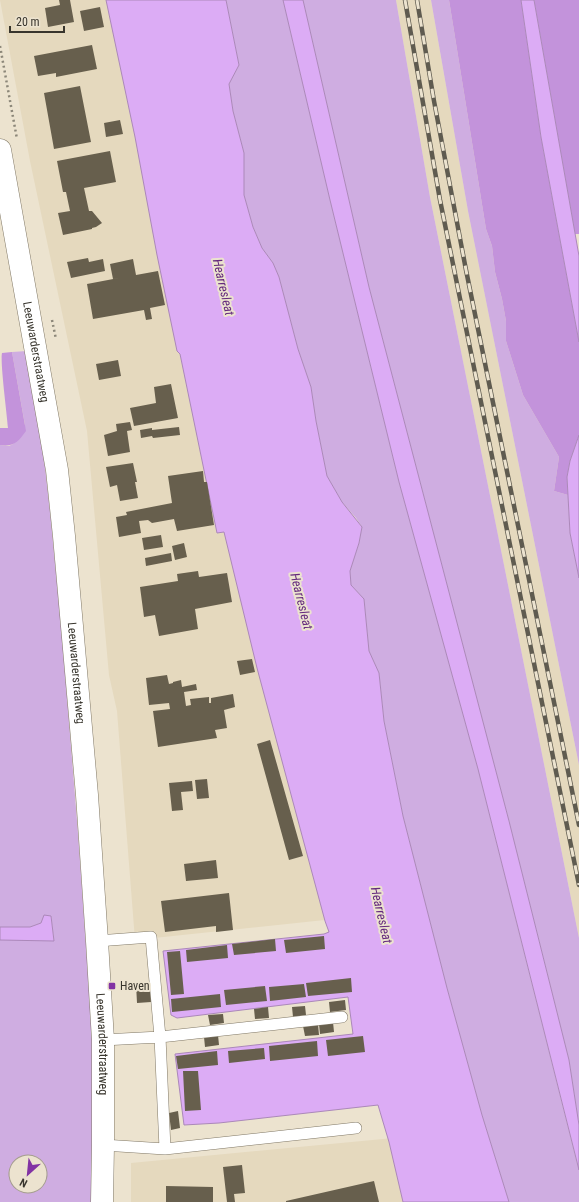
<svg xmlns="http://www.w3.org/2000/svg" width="579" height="1202" viewBox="0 0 579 1202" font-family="'Roboto Condensed',sans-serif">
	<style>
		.built { fill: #e5d9be }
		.green { fill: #cfade1; fill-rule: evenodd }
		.forest { fill: #c393db }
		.water { fill: #dcacf5; stroke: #ab88b9 }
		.building { fill: #675f4d }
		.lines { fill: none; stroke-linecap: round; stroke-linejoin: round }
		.service-casing { stroke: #807866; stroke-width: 12 }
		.tertiary-casing { stroke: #807866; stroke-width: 23 }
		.path { stroke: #8c8779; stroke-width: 2.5; stroke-dasharray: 2 3; stroke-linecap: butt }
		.service { stroke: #fff; stroke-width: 11 }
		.tertiary { stroke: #fff; stroke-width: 22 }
		.rail-casing { stroke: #5f5b50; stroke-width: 4.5 }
		.rail { stroke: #ece3cf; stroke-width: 3; stroke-dasharray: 9; stroke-linecap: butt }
		.poi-dot { fill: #8233a4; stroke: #ece3cf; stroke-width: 1.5 }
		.labels { text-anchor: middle; stroke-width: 4; stroke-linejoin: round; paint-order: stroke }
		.street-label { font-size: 12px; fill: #38352d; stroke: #ece3cf }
		.poi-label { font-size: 12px; fill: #38352d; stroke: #ece3cf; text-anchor: start }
		.water-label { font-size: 13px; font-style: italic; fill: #64297d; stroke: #ece3cf }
	</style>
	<rect width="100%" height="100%" fill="#ece3cf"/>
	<path class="built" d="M0,0H124L334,919L135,940L117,711L109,675L87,431L30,161Z
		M396,0H431L468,211L579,765V938L430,197Z
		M404,1137L418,1202H131V1163Z"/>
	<path class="green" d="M226,0H283L330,200L399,482L478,769L577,1163L579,1170V1202H509L482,1115L447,988L403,816L384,721L379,673L369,651L364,599L351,585L350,571L359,543L362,527L356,518L342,502L327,476L316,421L311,387L298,349L279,277L273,263L262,248L253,227L244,195V153L233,111L229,84L239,65Z
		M303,0H396L430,197L579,938V1125L569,1060L509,821L369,287Z
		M431,0H449L486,229L492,246L495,272L502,299L506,321V341L523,395L559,457L554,491L568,495L570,533L579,578V765L468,211Z
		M27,351L40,423L50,511L62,635L78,833L93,1043V1202H0V940H54L51,916H48L41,923L30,927H0V445L9,446L13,444L25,425L12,352ZM16,1162H40V1186H16Z"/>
	<path class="forest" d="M449,0H521L541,137L579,342V435L570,461L567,477L568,495L554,491L559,457L523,395L506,341V321L502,299L495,272L492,246L486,229Z
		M534,0H579V234H575Z
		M12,352L26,431C18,442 14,447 0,445V428H8C7,414 0,362 2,353Z"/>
	<path class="water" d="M106,0H226L239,65L229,84L233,111L244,153V195L253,227L262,248L273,263L279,277L298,349L311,387L316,421L327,476L342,502L362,527L359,543L350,571L351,585L364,599L369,651L379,673L384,721L403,816L447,988L482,1115L509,1202H403L389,1142L378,1105L219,1123L184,1125L175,1054L353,1034L348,997L177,1018L171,1015L163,951L324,934L329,932L325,921L257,668L224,532L217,533L180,354L177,351L157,255L135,137Z
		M283,0H303L369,287L509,821L569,1060L579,1125V1170L478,769L399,482L330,200Z
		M521,0H534L579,256V342L541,137Z
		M579,435V578L570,533L567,477L570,461Z
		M44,915L51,916L54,941L0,940V927H30L41,923Z"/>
	<path class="building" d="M59,0H70L74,22L48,27L45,8L60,5Z
		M100,7L104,27L84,31L80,11Z
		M92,45L97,69L56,77V73L38,76L34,56Z
		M80,86L91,142L54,149L44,93Z
		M120,120L123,134L106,137L104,123Z
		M110,151L116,182L84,188L89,211H92L102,223L96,227L92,228V229L63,235L58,213L70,211L66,192H63L57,161Z
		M88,258L89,262L103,259L105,271L71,278L67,262Z
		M133,259L136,275L158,271L165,305L150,308L152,319L146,320L144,310L93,319L87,284L129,276L113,279L110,264Z
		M118,360L121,376L99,380L96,364Z
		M171,384L178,418L134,426L130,408L156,403L154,387Z
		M130,422L132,430L127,431L130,452L108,456L104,435L117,431L116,424Z
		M179,427L180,435L153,438L152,436L141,438L140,430L152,428V430Z
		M133,463L137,482H135L138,498L120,501L117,485L110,487L106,467Z
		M203,471L204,482H207L214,525L177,531L174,519L152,523L148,520L139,521L141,533L119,537L116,517L127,515L126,512L136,510L172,503L168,476Z
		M161,535L163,547L144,550L142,538Z
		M184,543L187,557L175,560L172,546Z
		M171,553L172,561L146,566L145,558Z
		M198,571L199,577L227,573L232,602L195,609L198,629L159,636L155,615L144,617L140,587L178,581L177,574Z
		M252,659L255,672L240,675L237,661Z
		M167,675L169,684L173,683V682L181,680L182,687L196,684L197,690L184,692L186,706L191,705L190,699L209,697V703H211V698L233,694L235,707L224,710L227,728L215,730L217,738L158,747L153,711L170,709L169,703L149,705L146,678Z
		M270,740L303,856L289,860L257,744Z
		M207,779L209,798L197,799L195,780Z
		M192,781L193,791L181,792L183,810L172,811L169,783Z
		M216,860L218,878L186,881L184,864Z
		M229,893L233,930L216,932V926L165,932L161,901Z
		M324,936L325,949L286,953L284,940Z
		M275,939L276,951L234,955L232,944Z
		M227,945L228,958L187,962L186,950Z
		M180,951L184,994L171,995L167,952Z
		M351,978L352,992L308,996L306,983Z
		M150,983L151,1002L137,1003L136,984Z
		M304,984L306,997L270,1001L269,987Z
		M265,986L267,1001L226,1005L224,990Z
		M220,994L221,1007L172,1012L171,999Z
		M345,1000L346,1010L330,1012L329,1002Z
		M305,1006L306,1015L293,1017L292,1007Z
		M268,1007L269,1018L255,1019L254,1009Z
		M223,1014L224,1023L210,1025L208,1015Z
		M333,1022L334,1032L320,1034L319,1024Z
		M318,1024L319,1035L305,1036L303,1026Z
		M218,1035L219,1045L205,1047L204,1037Z
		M363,1036L365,1052L328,1056L326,1040Z
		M317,1041L318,1056L270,1061L269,1046Z
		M264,1048L265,1059L229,1063L228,1051Z
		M217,1051L218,1065L178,1069L176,1056Z
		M183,1071H198L201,1110L185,1111Z
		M178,1111L180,1128L171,1130L169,1113Z
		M242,1165L245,1193L234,1194L235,1202H227L223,1167Z
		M374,1181L379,1202H286V1201Z
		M166,1186L213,1187V1202H166Z"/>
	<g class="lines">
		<defs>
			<path id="service" d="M97,941L151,937L160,1037L165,1149
				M103,1040L160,1037L342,1017
				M103,1145L165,1149L356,1128"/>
			<g id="tertiary">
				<path id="s1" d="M0,150L57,470L64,536L87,795L97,941L103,1040V1145L102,1202"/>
			</g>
		</defs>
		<use href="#service" class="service-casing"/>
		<use href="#tertiary" class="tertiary-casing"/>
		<path class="path" d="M0,46L17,139
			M52,320L56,339"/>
		<use href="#service" class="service"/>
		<use href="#tertiary" class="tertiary"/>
		<defs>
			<path id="rail" d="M405,0L440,200L579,885
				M417,0L434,101L466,270L579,825"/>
		</defs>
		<use href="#rail" class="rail-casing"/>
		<use href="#rail" class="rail"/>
	</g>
	<rect class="poi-dot" x="108" y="982" width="8" height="8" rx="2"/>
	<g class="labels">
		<g class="street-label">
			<text dy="4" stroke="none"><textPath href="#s1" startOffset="205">Leeuwarderstraatweg</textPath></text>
			<text dy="4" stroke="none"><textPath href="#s1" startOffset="529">Leeuwarderstraatweg</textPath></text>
			<text dy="4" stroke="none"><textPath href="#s1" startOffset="901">Leeuwarderstraatweg</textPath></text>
		</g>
		<g class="poi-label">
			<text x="120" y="990">Haven</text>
		</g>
		<g class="water-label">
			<text transform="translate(224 287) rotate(77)" y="5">Hearresleat</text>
			<text transform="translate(302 601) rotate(76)" y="5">Hearresleat</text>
			<text transform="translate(382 915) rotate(77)" y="5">Hearresleat</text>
		</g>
	</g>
	<g transform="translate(28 1174) rotate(207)"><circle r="19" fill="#ece3cf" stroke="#a49d8e"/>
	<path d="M0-3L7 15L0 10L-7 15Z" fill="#8233a4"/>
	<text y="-6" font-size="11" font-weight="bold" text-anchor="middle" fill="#38352d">N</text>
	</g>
	<path d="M10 26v6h54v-6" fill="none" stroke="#38352d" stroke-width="2"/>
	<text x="16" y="26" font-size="12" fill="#38352d" stroke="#ece3cf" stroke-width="3" paint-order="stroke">20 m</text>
</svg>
